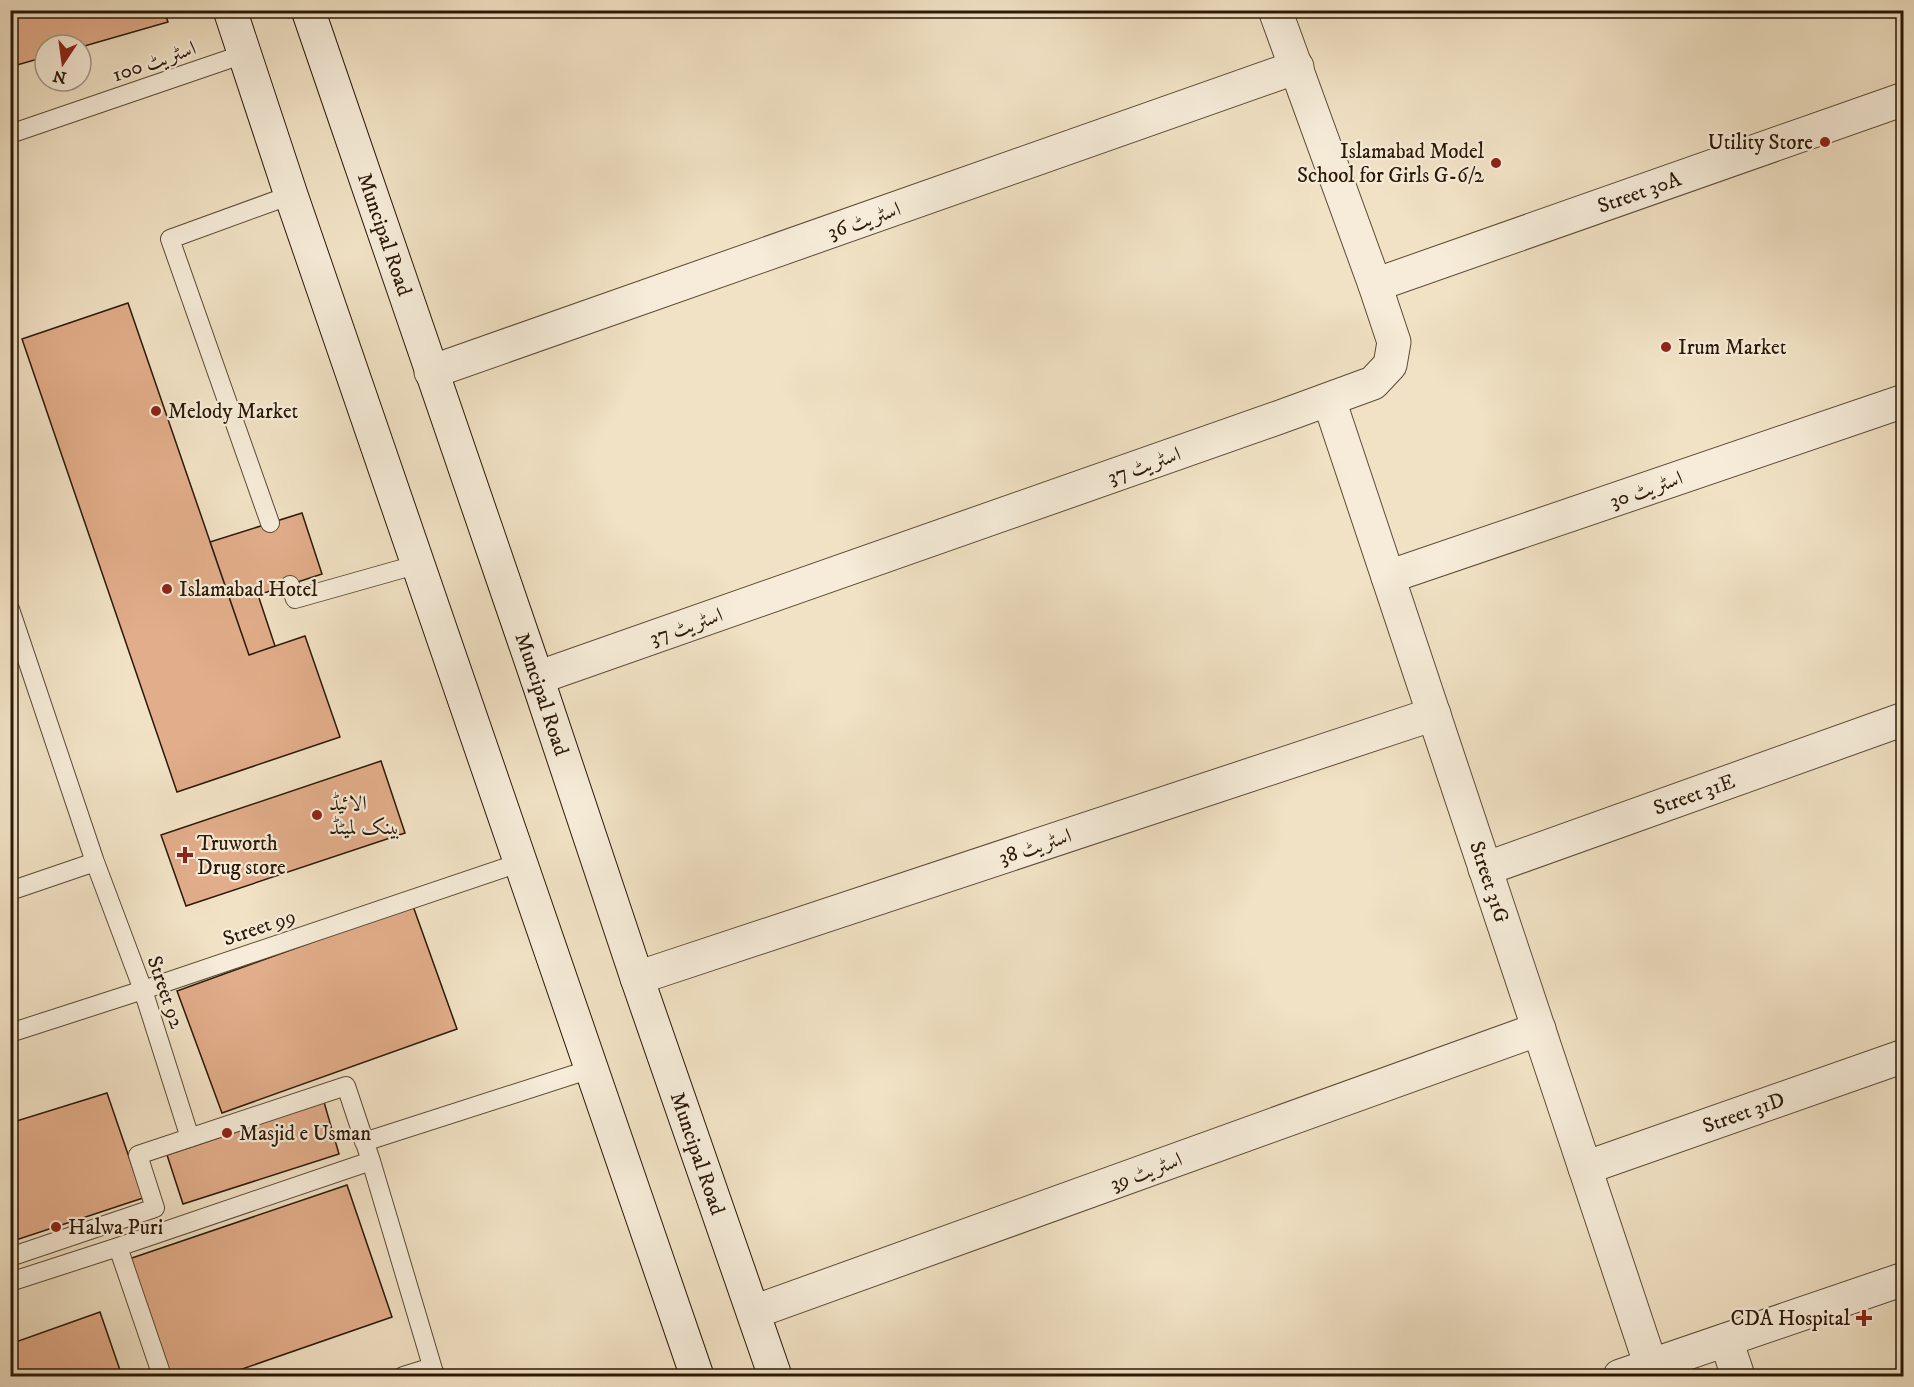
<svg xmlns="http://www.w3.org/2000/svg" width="1914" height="1387" viewBox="0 0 1914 1387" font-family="'IM FELL DW Pica',Amiri,serif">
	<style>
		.building { fill: #e2ad8a; stroke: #2b1907; stroke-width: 1.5 }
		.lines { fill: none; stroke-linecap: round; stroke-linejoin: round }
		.lane-casing { stroke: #5c4b36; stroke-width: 20 }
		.street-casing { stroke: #5c4b36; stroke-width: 35 }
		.secondary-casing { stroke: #2b1907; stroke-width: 35 }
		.lane { stroke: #f6ecd9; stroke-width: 18 }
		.street { stroke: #f6ecd9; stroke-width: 33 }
		.secondary { stroke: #f6ecd9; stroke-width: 33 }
		.poi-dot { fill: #8f2418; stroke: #f6ecd9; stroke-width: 2 }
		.labels { text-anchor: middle; stroke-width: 4.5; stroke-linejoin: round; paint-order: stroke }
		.street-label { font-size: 21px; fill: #2b1907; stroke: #f6ecd9 }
		.poi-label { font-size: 21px; fill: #2b1907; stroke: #f6ecd9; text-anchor: start }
	</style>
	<rect width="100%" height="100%" fill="#f1e2c5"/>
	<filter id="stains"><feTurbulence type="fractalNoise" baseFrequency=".00333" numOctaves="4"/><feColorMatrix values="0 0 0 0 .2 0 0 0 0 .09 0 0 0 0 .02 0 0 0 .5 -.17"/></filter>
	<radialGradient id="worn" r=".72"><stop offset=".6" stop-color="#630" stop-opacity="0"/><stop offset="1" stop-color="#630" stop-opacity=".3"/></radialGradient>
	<path class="building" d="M10,10H164L168,22L81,47V45H45V57L10,67Z
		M128,303L249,655L305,636L340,737L177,792L22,339Z
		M302,513L322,574L258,595L275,646L249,655L210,542Z
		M381,761L405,833L186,906L161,835Z
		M413,906L457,1029L222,1113L177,991Z
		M107,1093L143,1198L10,1242V1123Z
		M324,1102L339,1154L183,1204L167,1155Z
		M347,1185L392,1317L222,1376H171L126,1260Z
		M100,1312L122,1376H10V1344Z"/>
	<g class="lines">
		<defs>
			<path id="lane" d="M10,134L244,54
				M270,523L170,239L291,195
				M290,585L295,599L419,564
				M10,609L95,862L143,990L190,1138
				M10,891L95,862
				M10,1033L143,990L522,862
				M364,1142L591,1069
				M118,1247L162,1376
				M10,1257L155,1208L138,1155L346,1086L371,1161L435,1376
				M10,1282L118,1247L371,1161
				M403,1376L432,1367"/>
			<g id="street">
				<path id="s1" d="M1375,285L1904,99"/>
				<path d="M431,372L1297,67"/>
				<path id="s2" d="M1329,400L1651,1366"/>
				<path d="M1388,577L1904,401"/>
				<path d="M537,678L1280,417L1373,383L1390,365L1394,342L1375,285L1275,10"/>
				<path id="s3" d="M1485,869L1904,719"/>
				<path d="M637,978L1434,714"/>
				<path id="s4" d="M1585,1168L1904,1056"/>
				<path d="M754,1312L1539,1029"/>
				<path d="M1726,1340L1738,1376"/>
				<path d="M1620,1376L1904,1279"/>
			</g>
			<g id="secondary">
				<path d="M230,10L291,195L697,1376"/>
				<path id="s5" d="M308,10L537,678L637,978L775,1376"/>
			</g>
		</defs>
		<use href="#lane" class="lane-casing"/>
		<use href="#street" class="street-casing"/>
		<use href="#secondary" class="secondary-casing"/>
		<use href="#lane" class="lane"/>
		<use href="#street" class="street"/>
		<use href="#secondary" class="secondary"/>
	</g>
	<g class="poi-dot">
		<circle cx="1825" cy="142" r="6"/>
		<circle cx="1496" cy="163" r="6"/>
		<circle cx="1666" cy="347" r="6"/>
		<circle cx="156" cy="411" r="6"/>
		<circle cx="167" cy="589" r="6"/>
		<circle cx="317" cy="815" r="6"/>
		<path d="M182 846h6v6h6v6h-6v6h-6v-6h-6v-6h6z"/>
		<circle cx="227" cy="1133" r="6"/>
		<circle cx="56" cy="1227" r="6"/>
		<path d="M1861 1309h6v6h6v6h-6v6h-6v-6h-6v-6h6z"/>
	</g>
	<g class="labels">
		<g class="street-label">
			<text transform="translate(154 61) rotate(-19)" y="7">اسٹریٹ 100</text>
			<text dy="7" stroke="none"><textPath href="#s1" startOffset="280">Street 30A</textPath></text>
			<text transform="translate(864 220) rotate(-19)" y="7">اسٹریٹ 36</text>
			<text dy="7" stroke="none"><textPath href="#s5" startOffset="237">Muncipal Road</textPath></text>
			<text transform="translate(1144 465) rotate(-19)" y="7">اسٹریٹ 37</text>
			<text transform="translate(1646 489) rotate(-19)" y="7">اسٹریٹ 30</text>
			<text transform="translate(686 626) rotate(-19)" y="7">اسٹریٹ 37</text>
			<text dy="7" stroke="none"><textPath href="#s5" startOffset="723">Muncipal Road</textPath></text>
			<text dy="7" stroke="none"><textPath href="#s3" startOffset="222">Street 31E</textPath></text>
			<text transform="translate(1035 846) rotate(-18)" y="7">اسٹریٹ 38</text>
			<text dy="7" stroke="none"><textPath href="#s2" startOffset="508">Street 31G</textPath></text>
			<text transform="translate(259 927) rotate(-19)" y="7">Street 99</text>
			<text transform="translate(166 992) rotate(71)" y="7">Street 92</text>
			<text dy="7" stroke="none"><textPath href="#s4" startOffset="168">Street 31D</textPath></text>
			<text dy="7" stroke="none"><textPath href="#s5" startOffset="1208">Muncipal Road</textPath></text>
			<text transform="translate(1146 1171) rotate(-20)" y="7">اسٹریٹ 39</text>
		</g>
		<g class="poi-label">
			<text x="1813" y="149" text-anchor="end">Utility Store</text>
			<text x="1484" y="158" text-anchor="end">Islamabad Model<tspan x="1484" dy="24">School for Girls G-6/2</tspan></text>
			<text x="1678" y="354">Irum Market</text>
			<text x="168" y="418">Melody Market</text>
			<text x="179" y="596">Islamabad Hotel</text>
			<text x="329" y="810">الائیڈ<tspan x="329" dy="24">بینک لمیٹڈ</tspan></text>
			<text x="197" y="850">Truworth<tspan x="197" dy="24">Drug store</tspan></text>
			<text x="239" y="1140">Masjid e Usman</text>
			<text x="68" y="1234">Halwa Puri</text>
			<text x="1850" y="1325" text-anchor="end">CDA Hospital</text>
		</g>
	</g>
	<rect width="1914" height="1387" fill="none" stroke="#f1e2c5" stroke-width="36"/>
	<rect x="12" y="12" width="1890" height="1363" fill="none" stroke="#2b1907" stroke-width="3"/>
	<rect x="18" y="18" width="1878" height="1351" fill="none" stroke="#2b1907" stroke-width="1.5"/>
	<g transform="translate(63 63) rotate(193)"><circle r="28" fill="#f6ecd9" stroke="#a59885" stroke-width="1.5"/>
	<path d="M0-4.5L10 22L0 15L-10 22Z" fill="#8f2418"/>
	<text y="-9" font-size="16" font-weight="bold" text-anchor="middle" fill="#2b1907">N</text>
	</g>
	<rect width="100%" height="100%" filter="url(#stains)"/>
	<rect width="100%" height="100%" fill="url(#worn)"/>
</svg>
